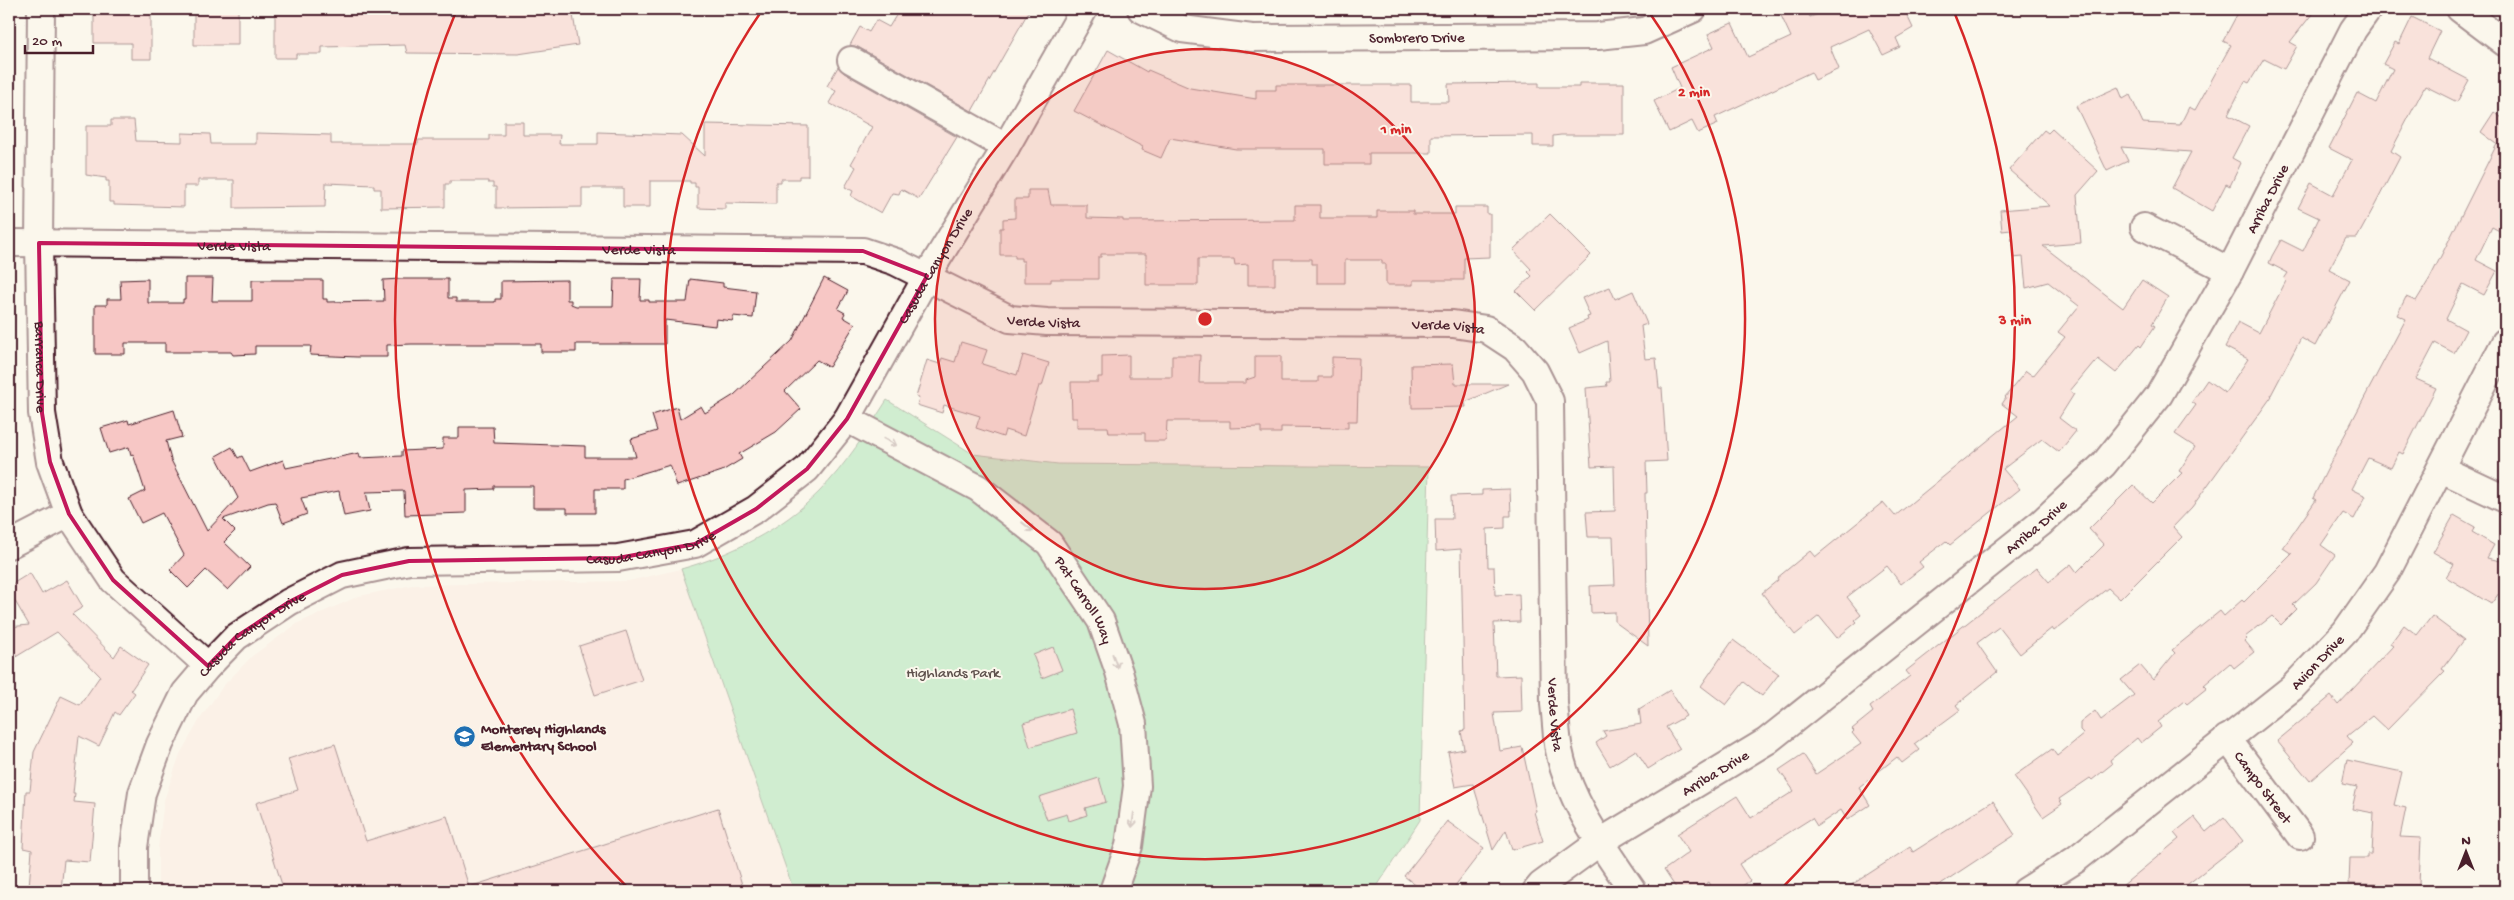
<svg xmlns="http://www.w3.org/2000/svg" width="2514" height="900" viewBox="0 0 2514 900" font-family="'Gochi Hand',sans-serif">
	<style>
		.built { fill: #fae9e0 }
		.green { fill: #9be1ad; stroke: #72806c }
		.building { fill: #f7c7c5; stroke: #4a1f2b }
		.lines { fill: none; stroke-linecap: round; stroke-linejoin: round }
		.minor-casing { stroke: #4a1f2b; stroke-width: 30 }
		.minor { stroke: #fbf7ec; stroke-width: 26 }
		.oneway { stroke: #ab9695 }
		.marked { fill: none; stroke: #c2185b; stroke-width: 4; stroke-linejoin: round }
		.ring { fill: none; stroke: #d62828; stroke-width: 2.5 }
		.labels { text-anchor: middle; stroke-width: 4; stroke-linejoin: round; paint-order: stroke }
		.street-label { font-size: 15px; fill: #4a1f2b; stroke: #fbf7ec }
		.park-label { font-size: 15px; fill: #5e504c; stroke: #fbf7ec }
		.poi-label { font-size: 15px; font-weight: bold; fill: #4a1f2b; stroke: #fbf7ec; text-anchor: start }
		.centre { fill: #d62828; stroke: #fbf7ec; stroke-width: 2.5 }
		.ring-label { font-size: 15px; text-anchor: middle; font-weight: bold; fill: #d62828; stroke: #fbf7ec; stroke-width: 4; stroke-linejoin: round; paint-order: stroke }
	</style>
	<rect width="100%" height="100%" fill="#fbf7ec"/>
	<filter id="ink" filterUnits="userSpaceOnUse"><feTurbulence type="fractalNoise" baseFrequency=".02" numOctaves="2"/><feDisplacementMap in="SourceGraphic" scale="10" xChannelSelector="R" yChannelSelector="G"/><feConvolveMatrix kernelMatrix="1 2 1 2 8 2 1 2 1" color-interpolation-filters="sRGB"/></filter>
	<g filter="url(#ink)">
		<path class="built" d="M681,569L794,891H158V848L164,800L180,754L200,719L223,686L252,656L298,623L359,596L412,585L628,581Z"/>
		<path class="green" d="M887,400L973,454L1058,464L1429,467L1420,820L1374,891H794L681,569C731,555 782,529 819,492C846,465 867,431 887,400Z"/>
		<path class="building" d="M94,9H151V59H131V43H94Z
			M194,9H238V45H194Z
			M290,9H572L578,45L518,54L407,53L405,45L322,47V54H296V58H275V10Z
			M900,9H1030L972,111L858,47L850,45L860,27L869,32L876,20L889,27Z
			M1778,9H1806L1810,17L1832,9H1904L1913,28L1896,38L1900,47L1883,55L1869,29L1830,47L1839,69L1815,80L1811,72L1715,117L1718,124L1698,133L1692,121L1669,132L1654,101L1680,88L1671,67L1714,47L1708,34L1732,23L1748,57L1791,37Z
			M2240,9H2316L2290,42L2297,46L2284,69L2264,59L2249,83L2245,81L2228,115L2249,126L2232,158L2241,163L2230,186L2226,184L2212,211L2172,188L2191,152L2121,147L2128,161L2107,171L2076,106L2118,87L2123,99L2130,95L2143,123L2180,125L2189,107L2195,110L2231,45L2223,41Z
			M2412,17L2440,31L2427,58L2469,80L2457,102L2425,86L2391,151L2400,157L2375,205L2357,238H2346L2329,269L2350,280L2315,346L2301,338L2271,395L2272,396L2192,507L2173,527L2182,537L2120,599L2108,588L2054,631L2052,628L2020,654L1999,627L1977,643L1997,672L1956,705L1960,710L1914,744L1919,750L1902,763L1897,757L1859,787L1870,805L1847,820L1841,810L1817,826L1812,818L1739,864L1750,881L1734,891H1714L1709,882L1695,891H1678L1664,870L1689,852L1677,834L1737,796L1751,818L1794,791L1779,770L1803,754L1816,774L1861,744L1852,733L1854,731L1852,729L1873,712L1870,707L1910,676L1906,671L2037,568L2049,582L2071,564L2077,572L2104,545L2089,529L2133,485L2152,503L2182,473L2179,471L2195,447L2175,434L2196,405L2192,402L2207,380L2225,393L2248,359L2225,347L2238,322L2259,333L2286,281L2284,279L2288,273L2269,263L2272,256L2281,240L2303,251L2319,218L2298,208L2311,183L2333,195L2352,160L2329,148L2357,93L2376,103L2393,69L2383,64L2395,42L2399,44Z
			M1108,50L1147,72L1148,70L1190,88L1256,99V90H1276V85H1411V102H1449L1448,84L1539,83V87H1579V83H1624V135H1561L1553,136V146H1533V135L1431,136V153H1369V164H1325V149H1236L1170,138L1161,158L1142,150L1143,147L1074,111Z
			M838,67L844,73L957,137L919,199L901,189L899,194L892,193L881,213L851,196L853,191L845,187L856,167L851,164L872,127L829,103L836,91L827,86Z
			M2494,112L2505,120V234L2492,227L2476,260L2497,271L2484,295L2463,284L2446,319L2466,330L2454,353L2435,343L2416,379L2436,388L2403,454L2399,452L2391,468L2368,458L2352,489L2366,496L2354,519L2343,513L2321,545L2335,555L2316,583L2293,605L2297,609L2281,625L2272,616L2245,637L2247,639L2245,641L2254,652L2234,668L2230,663L2204,685L2207,688L2187,704L2184,701L2158,722L2161,727L2141,743L2137,738L2110,760L2112,764L2092,780L2090,778L2059,799L2062,804L2043,817L2014,776L2052,749L2057,756L2084,734L2080,730V723L2095,711L2101,720L2134,695L2121,680L2140,665L2153,680L2175,653L2172,650L2220,611L2224,616L2242,600L2244,602L2292,554L2283,548L2316,500L2313,498L2341,442L2406,319L2397,315L2406,297L2416,301L2430,278L2497,144L2481,132Z
			M111,120H134L136,141L182,142V133L210,134L211,144H256V133L331,135V144H418V140H489V135H504V122H523V135H560L559,144H598V132L682,135L705,156V124L808,126V176H799V179H781V182H776V204L725,203V209L698,208V187H695V183H690V181H650V207H623V188H582V207L496,208V187H493V183H488V181H450V184H445V207L381,208V189H374V185L326,183L325,207L234,208V180H198V186H184V207L114,205V202H109V181H106V178L86,175V126H111Z
			M2052,129L2098,171L2077,195L2081,243L2043,246L2123,308L2142,280L2168,297L2152,324L2155,326L2141,347L2139,345L2116,373L2098,359L2095,363L2094,362L2070,391L2074,394L2059,418L2076,431L2059,452L2042,439L2003,469L2020,489L1950,545L1946,541L1919,562L1923,567L1901,584L1887,566L1847,597L1861,615L1855,620L1857,622L1837,638L1819,616L1795,635L1762,593L1778,580L1777,578L1810,551L1815,557L1883,502L1895,516L2018,416L2002,404L2006,398L2005,397L2026,371L2033,376L2065,337L2058,332L2079,306L2048,282L2026,288L2023,257L2013,258L2011,230L2002,231L2000,210L2050,206L2009,170L2044,130L2048,133Z
			M1028,190H1048L1051,205H1087V218L1123,219V221L1295,220V205H1320V218H1377V211H1413V214H1455V207H1487V214H1490V257L1464,258V280H1413V285H1386V264H1382V260H1345V283H1317V264H1312V259H1275V285H1248V264L1235,265L1234,259H1198V285H1146V254H1101V257H1098V279H1051V282H1024V261H1021V258H1015V255H1000V228H1003V219L1015,218V199H1028Z
			M1550,214L1591,255L1535,310L1516,291L1532,276L1528,272L1531,269L1513,250Z
			M185,278H213L212,301H252V280H323V299H327V302L384,301L383,280L401,279H448V298H456V302H495V299H501V281L567,280V300H571V304L576,306H613L614,279H641L640,300H649V302H687L690,279L723,283V287L756,291L753,318L733,316V321L716,319L715,326L665,320V344H576V352H541V344H411L387,345V357H357L310,355L311,346H255V354L233,355L231,352H165V343H125V354H95V305H107V299H121L120,280L148,279V303H183V299H185Z
			M824,278L848,291L838,309L845,313L843,317L855,324L829,367L817,360L785,391L801,409L776,432L739,454L742,459L722,471L677,486L670,465L623,479V489H595V513H567V508H533V486H494V489L466,490V513L405,515L404,491L366,492L370,511L344,516L339,491L301,498L307,514L283,523L275,502L268,503L223,519L235,531L224,542L250,567L228,590L206,570L188,588L170,570L184,555L162,513L141,523L129,499L145,491L133,454L131,455L129,447L109,453L101,428L128,420L129,424L174,410L182,437L166,441L171,460L207,531L238,498L216,456L232,447L238,458L242,456L250,472L283,460L286,468L359,453L360,458L402,456V451L443,449V438H459V427H493L494,443L585,446V457H636L631,439L657,431L652,415L677,407L680,419L701,406L705,413L734,395L792,341Z
			M1610,287L1615,299L1633,291L1647,324L1641,326L1645,359L1656,358L1659,388H1662L1667,461L1646,462L1647,493H1645L1648,646L1615,622V612L1591,613L1590,586L1615,585L1613,537H1588L1586,512L1615,511L1614,466L1591,467L1586,388L1607,386L1606,382H1610L1607,341L1580,353L1569,328L1588,320L1587,317L1590,316L1582,298Z
			M961,342L987,350L982,364L1017,375L1023,355L1049,363L1042,386H1039L1024,436L1005,430L1003,437L976,428L980,416L944,405L942,413L917,405L919,398L916,397L927,360L940,364L942,358L955,362Z
			M1129,355V377H1172V355H1200L1199,383H1246V380L1255,377V356H1281V382H1318V377H1332V357L1359,358L1357,421H1348V428L1281,427V433H1261V427L1230,428V421H1167L1166,441H1145V433H1109L1108,427H1077V418H1072L1071,382H1098V377H1102V356Z
			M1453,364L1455,384H1508L1465,402L1466,407L1412,408L1411,365Z
			M1510,489L1511,516H1505V528L1487,529L1488,567H1494L1495,595L1519,594L1520,622L1494,623L1496,676L1521,675L1522,712L1494,713L1500,751L1522,747L1536,811L1534,812L1543,841L1512,850L1506,830L1493,850L1473,784L1455,787L1448,752L1464,749L1461,731L1465,730L1461,549L1436,551L1435,519H1452L1451,496L1482,495V490Z
			M2454,515L2475,527L2472,532L2494,545L2487,558L2505,562V585L2491,604L2446,577L2454,564L2433,552Z
			M30,573L42,594L67,580L83,607L72,614L114,657L121,646L148,665L131,690L135,693L119,715L115,712L99,746L79,736L73,794H75L74,802L95,804L90,862L64,860L61,890L29,887L32,850L23,848L26,791H30L34,752L61,696L80,705L100,676L57,632L9,661V627L29,625L9,591V586Z
			M2432,616L2464,640L2442,669L2445,671L2387,730L2372,716L2347,736L2353,743L2310,781L2277,741L2331,696L2338,705L2393,646L2390,644L2404,625L2417,635Z
			M626,631L642,680L595,695L579,646Z
			M1733,640L1779,674L1762,696L1744,682L1726,705L1701,686Z
			M1053,647L1062,670L1042,678L1033,655Z
			M1670,690L1686,716L1666,727L1680,749L1648,769L1636,750L1610,766L1596,743L1606,736L1603,731L1641,724L1639,709Z
			M1070,709L1077,733L1030,747L1023,723Z
			M335,744L366,841L447,816L469,887L718,808L744,891H284L256,803L298,790L288,759Z
			M2347,760L2402,772L2394,805L2406,808L2400,837L2421,838L2419,885L2349,884L2350,858H2368V854H2372L2374,813L2352,809L2357,787L2342,784Z
			M1099,778L1106,802L1085,808L1087,815L1069,821L1067,814L1047,820L1039,797Z
			M1993,801L2015,835L1930,891H1842L1910,847L1913,852Z
			M2194,817L2206,832L2224,817L2243,841L2179,891H2116L2179,839L2174,833Z
			M1447,821L1484,848L1451,891H1423L1404,876Z"/>
		<g class="lines">
			<defs>
				<g id="minor">
					<path id="s1" d="M41,9L39,243L42,413L50,462L69,514L113,580L208,666"/>
					<path id="s2" d="M1141,9L1182,29L1252,38L1598,36L1644,31L1693,9"/>
					<path d="M2460,9L2505,43"/>
					<path d="M851,60L1006,147"/>
					<path d="M2144,227L2230,271"/>
					<path id="s3" d="M9,243L863,251L896,262L1010,319L1047,322L1453,324L1486,329L1515,348L1535,371L1550,401L1554,704C1556,719 1556,735 1559,750C1569,802 1604,848 1633,891"/>
					<path id="s4" d="M847,419L978,488L1049,543L1101,621L1119,672L1133,724L1137,786L1129,846L1113,891"/>
					<path d="M2441,469L2505,499"/>
					<path d="M9,545L69,514"/>
					<path id="s5" d="M2227,738L2300,836"/>
					<path id="s6" d="M134,891V847L142,793L160,744L185,693L208,666L236,637L289,602L342,575L409,561L618,558L695,544L756,509L807,469L847,419L927,276L1006,147L1084,9"/>
					<path id="s7" d="M1536,891L1541,885L1600,842L1767,741L2041,523L2104,464L2159,395L2230,271L2353,30L2368,9"/>
					<path id="s8" d="M2026,891L2075,860L2292,688L2345,632L2387,572L2505,342"/>
				</g>
			</defs>
			<use href="#minor" class="minor-casing"/>
			<use href="#minor" class="minor"/>
		</g>
		<defs><path id="oneway-shaft" d="M-6 0H5M1.5-3L5.5 0L1.5 3" fill="none" stroke-width="1.6" stroke-linecap="round" stroke-linejoin="round" transform="scale(1.25)"/></defs>
		<g class="oneway">
			<use href="#oneway-shaft" transform="translate(890 442) rotate(28)"/>
			<use href="#oneway-shaft" transform="translate(1028 527) rotate(38)"/>
			<use href="#oneway-shaft" transform="translate(1115 661) rotate(70)"/>
			<use href="#oneway-shaft" transform="translate(1133 820) rotate(97)"/>
		</g>
	</g>
	<path d="M0 0H2514V900H0ZM39,243L863,251L927,276L847,419L807,469L756,509L695,544L618,558L409,561L342,575L289,602L236,637L208,666L113,580L69,514L50,462L42,413Z" fill="#fbf7ec" fill-opacity=".55" fill-rule="evenodd"/>
	<path class="marked" d="M39,243L863,251L927,276L847,419L807,469L756,509L695,544L618,558L409,561L342,575L289,602L236,637L208,666L113,580L69,514L50,462L42,413Z"/>
	<circle cx="1205" cy="319" r="270" fill="#d62828" fill-opacity=".12"/>
	<g class="ring">
		<circle cx="1205" cy="319" r="270"/>
		<path d="M1647 9A540 540 0 1 1 763 9"/>
		<path d="M627 887A810 810 0 0 1 457 9M1953 9A810 810 0 0 1 1783 887"/>
	</g>
	<defs>
		<symbol id="school-disc" viewBox="-11 -11 22 22"><circle r="9.5" fill="#1f6fb2" stroke="#fbf7ec"/><path d="M0-5L7-2L0 1L-7-2ZM-4 1L0 2.5L4 1V4Q0 6-4 4Z" fill="#fff"/></symbol>
	</defs>
	<g fill-rule="evenodd">
		<use href="#school-disc" x="452" y="724" width="25" height="25"/>
	</g>
	<g class="labels">
		<g class="street-label">
			<text dy="5" stroke="none"><textPath href="#s2" startOffset="281">Sombrero Drive</textPath></text>
			<text dy="5" stroke="none"><textPath href="#s7" startOffset="1025">Arriba Drive</textPath></text>
			<text dy="5" stroke="none"><textPath href="#s3" startOffset="225">Verde Vista</textPath></text>
			<text dy="5" stroke="none"><textPath href="#s3" startOffset="630">Verde Vista</textPath></text>
			<text dy="5" stroke="none"><textPath href="#s6" startOffset="1138">Casuda Canyon Drive</textPath></text>
			<text dy="5" stroke="none"><textPath href="#s3" startOffset="1050">Verde Vista</textPath></text>
			<text dy="5" stroke="none"><textPath href="#s3" startOffset="1455">Verde Vista</textPath></text>
			<text dy="5" stroke="none"><textPath href="#s1" startOffset="358">Barranca Drive</textPath></text>
			<text dy="5" stroke="none"><textPath href="#s7" startOffset="620">Arriba Drive</textPath></text>
			<text dy="5" stroke="none"><textPath href="#s6" startOffset="718">Casuda Canyon Drive</textPath></text>
			<text dy="5" stroke="none"><textPath href="#s4" startOffset="305">Pat Carroll Way</textPath></text>
			<text dy="5" stroke="none"><textPath href="#s6" startOffset="298">Casuda Canyon Drive</textPath></text>
			<text dy="5" stroke="none"><textPath href="#s8" startOffset="371">Avion Drive</textPath></text>
			<text dy="5" stroke="none"><textPath href="#s3" startOffset="1905">Verde Vista</textPath></text>
			<text dy="5" stroke="none"><textPath href="#s7" startOffset="215">Arriba Drive</textPath></text>
			<text dy="5" stroke="none"><textPath href="#s5" startOffset="61">Campo Street</textPath></text>
		</g>
		<g class="park-label">
			<text x="953" y="677">Highlands Park</text>
		</g>
		<g class="poi-label">
			<text x="481" y="733">Monterey Highlands<tspan x="481" dy="17">Elementary School</tspan></text>
		</g>
	</g>
	<circle cx="1205" cy="319" r="8" class="centre"/>
	<g class="ring-label">
		<text x="1694" y="96">2 min</text>
		<text x="1396" y="133">1 min</text>
		<text x="2015" y="324">3 min</text>
	</g>
	<rect width="2514" height="900" fill="none" stroke="#fbf7ec" stroke-width="30"/>
	<rect x="15" y="15" width="2484" height="870" fill="none" stroke="#4a1f2b" stroke-width="2" filter="url(#ink)"/>
	<g transform="translate(2466 852)" stroke="#fbf7ec" stroke-width="4" paint-order="stroke">
	<path d="M0-4L9 19L0 12L-9 19Z" fill="#4a1f2b"/>
	<text y="-8" font-size="14" font-weight="bold" text-anchor="middle" fill="#4a1f2b">N</text>
	</g>
	<path d="M25 45v8h68v-8" fill="none" stroke="#4a1f2b" stroke-width="2.5"/>
	<text x="32" y="45" font-size="15" fill="#4a1f2b" stroke="#fbf7ec" stroke-width="4" paint-order="stroke">20 m</text>
</svg>
